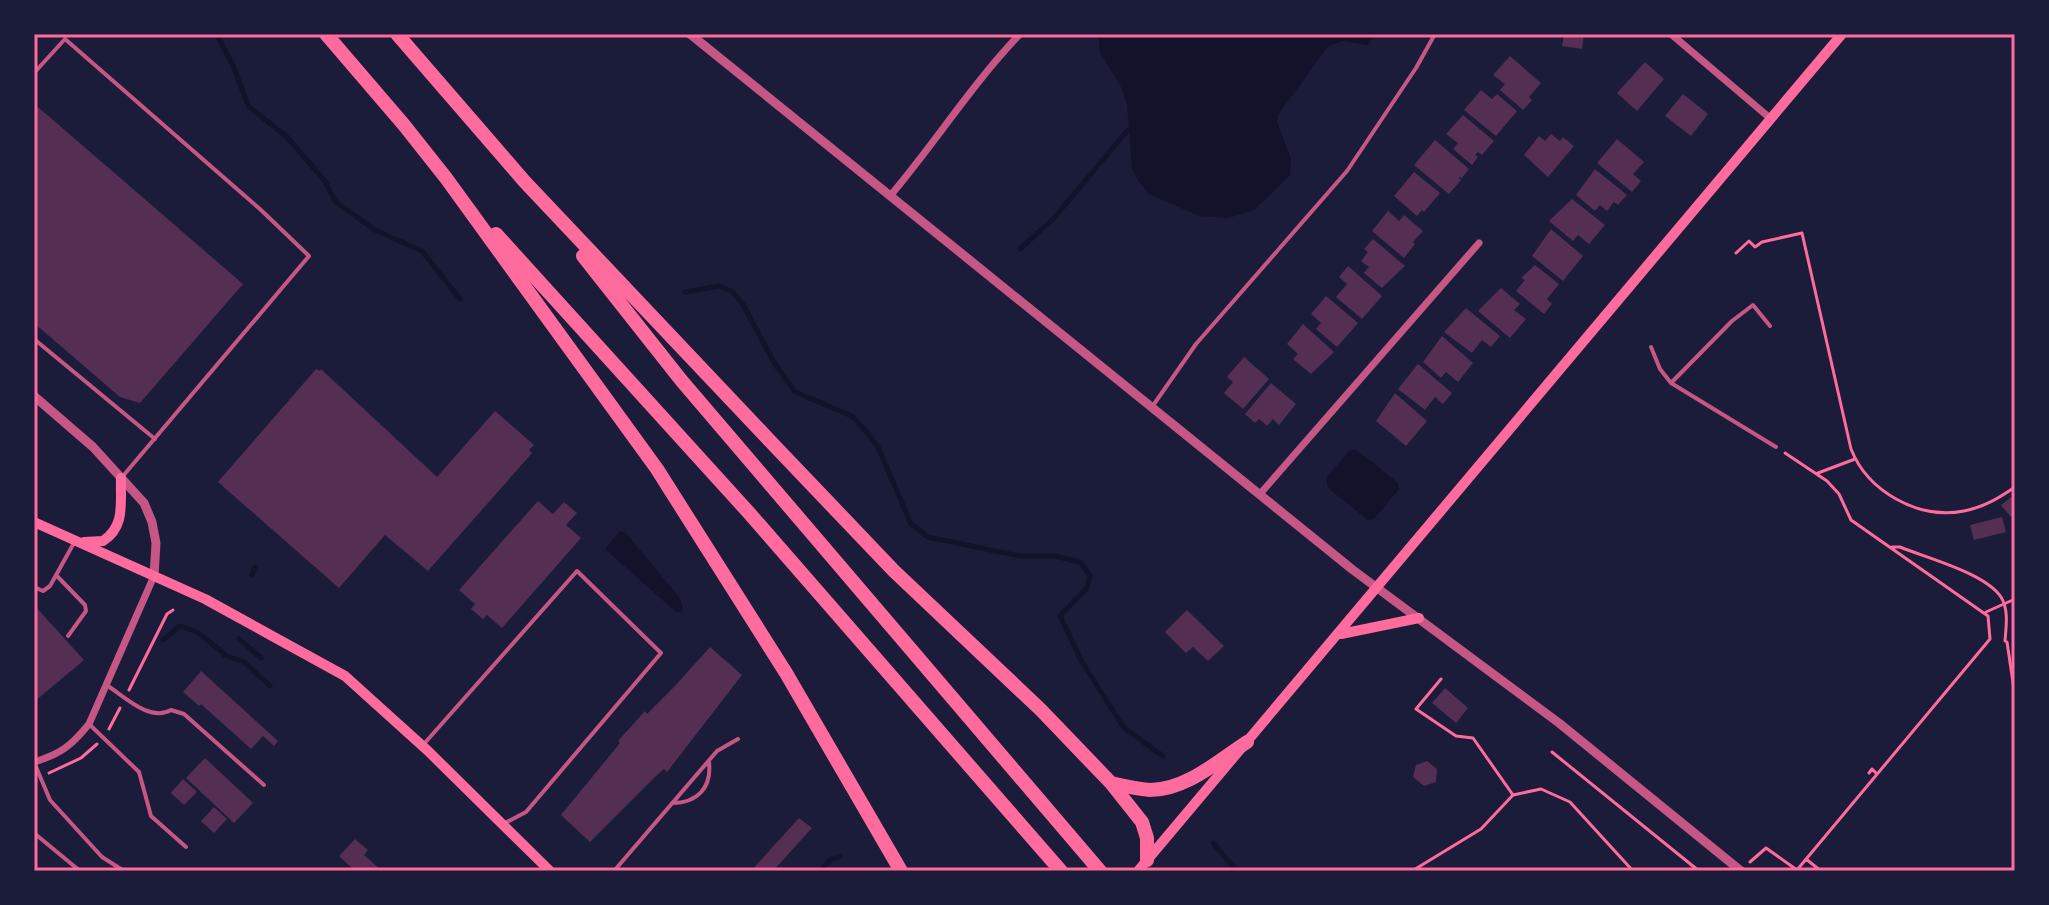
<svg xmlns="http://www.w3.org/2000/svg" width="2049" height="905" viewBox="0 0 2049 905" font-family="Commissioner,sans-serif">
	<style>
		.water { fill: #12122b }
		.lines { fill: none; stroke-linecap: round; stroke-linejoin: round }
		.stream { stroke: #12122b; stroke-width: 5 }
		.building { fill: #542f53 }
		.path { stroke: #ff6b9d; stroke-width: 3 }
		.service { stroke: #c65784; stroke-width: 4 }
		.minor { stroke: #c65784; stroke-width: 7 }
		.tertiary { stroke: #c65784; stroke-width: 9 }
		.secondary { stroke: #ff6b9d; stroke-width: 10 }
		.motorway { stroke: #ff6b9d; stroke-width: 14 }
		.neatline { fill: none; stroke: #ff6b9d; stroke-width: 3 }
	</style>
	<rect width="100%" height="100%" fill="#1b1b3a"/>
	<path class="water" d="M1099,34H1375L1368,45L1343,41L1328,46L1278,115L1277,122L1291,159L1290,175L1254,210L1228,218L1199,216L1149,194L1138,181L1132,168L1127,104L1121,87L1099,50Z
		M1350,450H1357L1398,483L1399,489L1374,519L1368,520L1328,488L1326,478Z
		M620,531L625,532L679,597L683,608L681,613L676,612L605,549Z"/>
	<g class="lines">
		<path class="stream" d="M216,34L232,63L249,107L286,136L325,181L335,201L375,230L422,251L460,299
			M1020,249L1053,219L1128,130
			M685,292L719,286L733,292L742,303L775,364L795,392L852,416L866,431L878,447L911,524L928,537L1019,556H1055L1080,562L1090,576L1087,588L1060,616L1082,662L1124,728L1163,756
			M252,575L255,567
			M239,639L261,658
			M163,640L180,626L197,632L225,654
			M224,655L244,662L270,686
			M1213,843L1237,871
			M820,871L830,860L840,856"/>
	</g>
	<path class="building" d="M1564,34H1584L1582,49L1562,46Z
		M1510,56L1541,83L1529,97L1532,100L1523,110L1500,90L1505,84L1493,75Z
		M1645,62L1664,79L1637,111L1617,93Z
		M1481,90L1492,99L1497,94L1517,111L1496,136L1464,110Z
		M1683,94L1708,114L1691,136L1665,116Z
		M38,107L243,284L140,403L120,397L34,323V112Z
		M1463,115L1494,141L1482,155L1478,152L1475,155L1478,157L1472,165L1453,149L1458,143L1446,134Z
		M1551,134L1560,141L1563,137L1574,146L1548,177L1524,155L1539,136L1545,141Z
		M1617,139L1644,162L1633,174L1641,181L1632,192L1597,163Z
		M1435,140L1469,169L1462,178L1458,177L1461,180L1449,194L1414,165Z
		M1595,169L1627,195L1618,205L1614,202L1607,211L1600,205L1595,211L1576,195Z
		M1414,172L1440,193L1424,212L1422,210L1417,216L1394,196Z
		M1572,199L1605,225L1589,244L1578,235L1573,241L1549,221Z
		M1388,211L1399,221L1404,215L1423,231L1413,242L1415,244L1404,258L1372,231Z
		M1551,229L1583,256L1563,281L1532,256Z
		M1373,239L1405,266L1382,288L1364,273L1369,267L1361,261L1368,252L1364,249Z
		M1535,265L1559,284L1547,299L1552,304L1544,314L1516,291L1525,280L1521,278Z
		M1348,266L1382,296L1362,319L1336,297L1347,284L1339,277Z
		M1501,288L1520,304L1514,310L1526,319L1510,338L1478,311Z
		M1326,296L1358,323L1337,347L1316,329L1321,323L1311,314Z
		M1466,308L1500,336L1491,347L1482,340L1472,353L1444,332Z
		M1303,324L1334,352L1311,374L1293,359L1298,354L1287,344Z
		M1442,336L1473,363L1458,382L1446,372L1441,378L1423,362Z
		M1244,357L1269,379L1243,409L1224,393L1233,382L1227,377Z
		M1418,364L1452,393L1443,404L1435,397L1425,410L1398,389Z
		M316,369L320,371L321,369L437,477L495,411L534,445L529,450L532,453L428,571L385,535L339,588L218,482Z
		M1271,383L1296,404L1279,425L1273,419L1267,426L1259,419L1255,423L1245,414Z
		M1395,393L1427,421L1406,446L1376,421Z
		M2015,494V513L2011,517L2001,505Z
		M538,501L553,514L564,502L577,513L566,525L581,538L502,628L487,615L483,619L471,609L475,604L459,590Z
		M2002,517L2006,532L1974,540L1970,525Z
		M34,605L84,660L34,702Z
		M1187,610L1224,646L1208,661L1193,647L1186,653L1165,632Z
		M710,647L742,675L667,772L664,769L657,775L590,842L561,815L620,743L618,741L645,711L647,714L674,687Z
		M201,671L278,741L274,746L263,736L251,749L201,704L199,706L183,692Z
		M1445,688L1468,708L1456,723L1432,703Z
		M205,758L253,803L234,823L186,778Z
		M1427,761L1437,769L1436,782L1424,786L1413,777L1416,765Z
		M183,779L197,792L184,805L171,793Z
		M214,807L227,819L214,833L201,821Z
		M799,818L812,828L773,871H751Z
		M355,839L368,850L364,855L382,871H355L339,856Z"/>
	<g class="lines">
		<path class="path" d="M1736,253L1749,241L1755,247L1762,242L1802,233L1851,449C1868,492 1919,520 1964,511C1984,507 1999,498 2015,487
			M1818,473L1855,459
			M1892,547H1900C1927,558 1985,573 2001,597C2009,610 2006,627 2005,641L2007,642L2015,696
			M1986,612L2015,599
			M1441,679L1416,709L1456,736L1473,738L1513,795L1541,789L1570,802L1633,871
			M129,690L167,614L173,610
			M109,729L120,708
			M1552,752L1699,871
			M49,773L81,758L97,744
			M1869,773L1872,769L1876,773
			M1806,859L1821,871
			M1750,862L1766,848L1797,870L1990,639L1988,616L1851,520L1839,494L1827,481L1785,453
			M1412,871L1481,829L1513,795"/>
		<path class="service" d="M34,73L65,39L261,210L309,256L123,476
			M34,339L155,439
			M1651,347L1660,369L1671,383L1776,447
			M1671,383L1732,321L1753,305L1770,326
			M1152,407L1196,344L1347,171L1416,68L1435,34
			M56,575L85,605L86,611L68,636
			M34,587L43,591L50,586L75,541
			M108,686C125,697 150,722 171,710L184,714L264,785
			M89,724L139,772L151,816L186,847
			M423,745L577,571L661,653L526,812L505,823
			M34,762L50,800L102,857L124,871
			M672,803C697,803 712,788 709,762
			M34,833L80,871
			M614,871L717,751L738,739"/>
		<path class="minor" d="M1671,34L1771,119
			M890,196C935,143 972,84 1020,34
			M1260,494L1479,243
			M34,762C61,754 72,745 89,724L154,576"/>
		<path class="tertiary" d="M690,34L1353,570L1559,723L1741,871
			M34,396L93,447L144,503L152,522L156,543L154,576"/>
		<path class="secondary" d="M34,522L205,599L345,676L427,750L550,871
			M84,542L103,541C126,526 120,502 121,478
			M1341,634L1419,618
			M1138,871L1842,34"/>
		<path class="motorway" d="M326,34L404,125L446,178L657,469L786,673L901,871
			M397,34L525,182L770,441L894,571L1041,710L1111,783L1142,822L1147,838V860
			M496,234L750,514L1061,871
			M583,256L681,380L1100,871
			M1111,783C1124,786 1137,789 1150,790C1186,790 1218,761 1247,742"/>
	</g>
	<rect width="2049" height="905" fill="none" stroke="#1b1b3a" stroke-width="72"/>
	<rect x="36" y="36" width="1977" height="833" class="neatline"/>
</svg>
